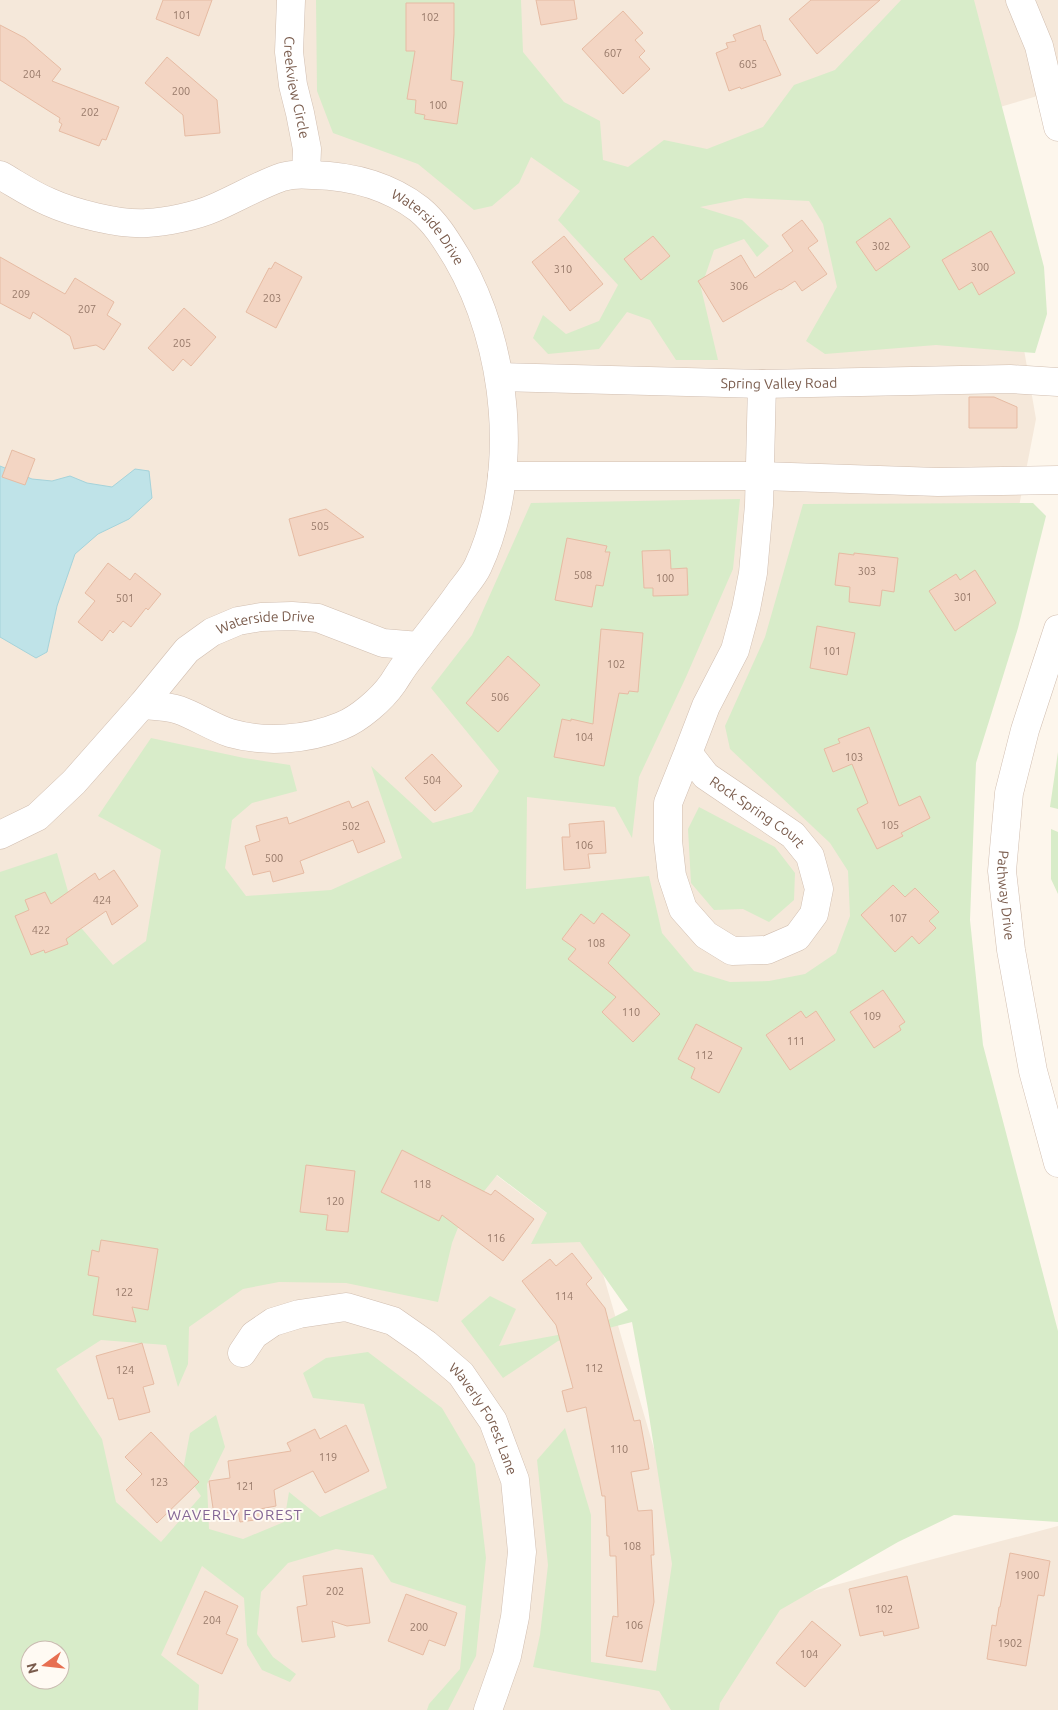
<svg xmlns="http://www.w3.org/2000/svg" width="1058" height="1710" viewBox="0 0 1058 1710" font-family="Ubuntu,sans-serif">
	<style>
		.residential { fill: #f5e8da }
		.green { fill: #d8ecc9; fill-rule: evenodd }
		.water { fill: #bfe3e8; stroke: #a5d3da }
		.building { fill: #f3d5c3; stroke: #e6bba3 }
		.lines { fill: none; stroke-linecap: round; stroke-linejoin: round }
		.street-casing { stroke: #d1beb0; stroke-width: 29 }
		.street { stroke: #fff; stroke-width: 28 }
		.labels { text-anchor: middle; stroke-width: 4; stroke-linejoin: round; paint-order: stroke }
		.number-label { font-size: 11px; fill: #987a6a }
		.street-label { font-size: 14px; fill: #7a5c4d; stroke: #fffaf3 }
		.neighbourhood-label { font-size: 15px; letter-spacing: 1px; fill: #846695; stroke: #fffaf3 }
	</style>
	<rect width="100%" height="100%" fill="#fdf6ec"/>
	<path class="residential" d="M0,0H1058V90L983,112L1036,419L983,692L941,1060L0,998Z
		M417,1116L596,1250L704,1620L1058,1526V1710H144L16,1268Z"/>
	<path class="green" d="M316,0H521L523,52L564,102L600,121L603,160L628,167L664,140L707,149L763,127L794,85L835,70L901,0H974L1044,267L1047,314L1035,353L936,345L825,354L806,341L837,287L823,224L809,201L745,198L700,207L742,220L769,246L757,257L744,239L714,250L701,288L718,360H676L650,320L627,312L599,349L548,354L533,338L543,315L566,334L599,321L618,285L558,220L580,191L531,157L519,183L492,206L474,210L418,164L333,133L317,91Z
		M740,499L733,569L686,677L639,777L632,838L615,807L527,797L526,889L649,876L662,933L694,971L730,982L769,981L805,974L836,953L850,916L848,871L830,843L730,749L725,726L765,637L803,504L1033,503L1046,516L1018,628L976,763L970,920L983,1045L1058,1331V1522L954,1515L898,1542L780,1610L720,1703L719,1710H671L659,1691L533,1667L540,1635L548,1565L537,1460L565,1428L591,1515V1662L656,1671L672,1564L648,1409L632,1322L558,1341L503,1378L461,1321L490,1296L516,1309L499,1346L590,1329L628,1310L580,1242L531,1244L547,1213L497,1175L461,1220L452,1243L438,1302L346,1283L279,1282L243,1289L189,1327L188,1364L178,1387L166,1345L101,1340L56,1369L102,1439L116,1502L161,1542L201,1496L183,1470L190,1433L216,1415L225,1447L207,1484L209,1529L243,1539L284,1522L289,1492L320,1517L387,1488L364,1404L313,1398L303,1373L326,1358L368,1352L442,1408L475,1464L486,1558L476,1656L448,1710H427L429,1704L460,1669L466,1606L391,1582L373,1555L336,1549L288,1563L261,1592L257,1634L273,1657L296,1674L290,1682L262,1670L247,1645L244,1598L202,1566L161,1655L199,1685L198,1710H0V872L57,853L77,923L113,965L146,941L161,850L98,816L151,738L244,758L290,765L297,791L252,803L232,820L225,868L246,896L331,890L402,858L371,766L433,823L472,812L499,771L431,688L472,635L531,503ZM30,1650H60V1680H30Z
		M1058,752V809L1050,807Z
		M699,807L775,847L795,873L794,900L769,922L743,909L714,910L691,883L688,829Z
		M1051,829L1058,832V894L1051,879Z"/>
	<path class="water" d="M0,466L32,479L52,481L70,476L87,483L112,487L135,469L149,471L152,498L129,519L98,534L75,554L57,606L47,652L36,658L0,637Z"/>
	<path class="building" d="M163,0H212L199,36L156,19Z
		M536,0H574L577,19L541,25Z
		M811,0H880L817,54L789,19Z
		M406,3H454V34L451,80L463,82L457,124L424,119L425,115L415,113L416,100L407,99L415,51H406Z
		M623,11L643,33L635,40L645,51L639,57L650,69L623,94L582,49Z
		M0,25L25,38L61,69L52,81L119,107L106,140L102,139L99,146L59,131L62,124L59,122L60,118L0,80Z
		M760,25L764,41L765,40L781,75L741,89L740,87L729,91L716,53L728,48L726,43L736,41L733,35Z
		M167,57L217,100L220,133L185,136L183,115L145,83Z
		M890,218L910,247L876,271L856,242Z
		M802,220L818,241L808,248L827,274L802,291L795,281L781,290L780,289L723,322L698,281L741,255L755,278L793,251L782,235Z
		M991,231L1015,273L979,295L972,282L959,290L942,260Z
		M564,236L603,284L570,311L532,262Z
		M653,236L670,256L641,280L624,259Z
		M0,257L65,294L75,278L114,302L107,315L121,324L104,350L96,345L74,349L70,336L33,312L30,319L0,303Z
		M275,262L302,277L276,328L246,312L269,268L271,269Z
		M184,308L216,337L191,366L183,359L173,371L148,348Z
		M969,397H994L1017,407V428H969Z
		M12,450L35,459L25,485L2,477Z
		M326,509L364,537L299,556L289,519Z
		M567,538L607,546L605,552H610L603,586L596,585L592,607L555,600Z
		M670,550L671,569L687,568L688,595L653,596V588H644L642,551Z
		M839,553L854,555V553L898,558L894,592L882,590L880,606L849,602L850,587L835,585Z
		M108,563L130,580L135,573L161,594L148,610L146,608L131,627L123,621L113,633L110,630L102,641L78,622L95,601L85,593Z
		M975,570L996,603L955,631L929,591L956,574L960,580Z
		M817,626L855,633L847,675L810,668Z
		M601,629L643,633L638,692L629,691L628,694L619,693L604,766L554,757L562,719L571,721V719L593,724Z
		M508,656L540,685L498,732L466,703Z
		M869,727L899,806L920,796L930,818L901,833L903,836L877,849L857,809L868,803L852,764L833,772L824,749L840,743L838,739Z
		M432,754L462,786L435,811L405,778Z
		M349,801L352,808L368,801L385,842L358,853L353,840L300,861L304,873L273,882L270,871L253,875L245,846L260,841L256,826L287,817L289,824Z
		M604,821L606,853L588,854L590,868L564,870L562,837H570L569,824Z
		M114,870L138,906L112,925L106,911L66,939L68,944L45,953L44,950L31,955L15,916L29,910L25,900L45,892L51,904L95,873L99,880Z
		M893,885L905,897L915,888L939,912L929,921L936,928L919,944L912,936L895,952L861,915Z
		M602,913L630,935L608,963L660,1014L633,1042L602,1012L616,997L568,959L576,949L562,939L581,914L594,924Z
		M883,990L905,1022L899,1026L901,1030L874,1048L850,1012Z
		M801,1011L806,1018L816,1011L835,1040L790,1070L766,1035Z
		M696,1024L742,1048L719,1093L691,1078L695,1068L678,1059Z
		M402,1150L491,1195L495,1190L534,1219L503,1261L442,1215L439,1221L381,1192Z
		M306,1165L355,1171L348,1232L326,1230L328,1215L300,1212Z
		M101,1240L158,1249L148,1310L132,1307L136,1322L93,1315L99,1277L88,1275L92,1250L99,1252Z
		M572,1253L592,1278L586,1284L605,1308L634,1421L640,1420L649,1469L631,1472L638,1511L652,1510L654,1555H651L654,1602L642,1662L606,1656L613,1616L618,1617L616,1556H610L609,1536H607L605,1496H602L586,1407L567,1412L562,1391L573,1388L556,1325L522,1281L550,1259L556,1266Z
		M142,1343L154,1384L143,1387L150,1412L119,1420L113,1398L108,1399L96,1356Z
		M346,1425L369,1471L325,1493L313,1471L274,1490L276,1506L260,1509L262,1519L240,1522L238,1511L214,1515L209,1481L230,1478L228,1461L291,1451L287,1443L315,1429L320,1439Z
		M151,1432L199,1482L157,1523L126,1490L142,1474L125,1457Z
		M1010,1553L1050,1561L1044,1596L1038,1595L1026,1666L987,1659L992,1625L996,1626L999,1607H1000Z
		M362,1568L370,1623L347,1626L332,1621L335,1637L302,1642L297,1607L307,1605L303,1576Z
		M907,1576L919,1628L884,1636L883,1631L860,1636L849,1589Z
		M205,1591L238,1606L226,1634L238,1639L222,1674L177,1654Z
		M406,1594L457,1613L445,1646L429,1640L423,1655L388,1641Z
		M812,1621L841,1645L805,1687L776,1663Z"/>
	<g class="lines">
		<defs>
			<g id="street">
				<path id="s1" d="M291,0L289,52L293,85L300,113L307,149L306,174"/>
				<path d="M1020,0L1039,46L1058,127"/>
				<path id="s2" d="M0,175C16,184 32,195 49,202C73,213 120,225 147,223C166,222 196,216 214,208C237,198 259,185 282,177C292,174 303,174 313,175C351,176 389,186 419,209C436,223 446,240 457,258C508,345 521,474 478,566C474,575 466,584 460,592C445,614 427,635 411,657C404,665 399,674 393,683C382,699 359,719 341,726C307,740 265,743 230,733C212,727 196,716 179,710C167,706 154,706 142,705"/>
				<path id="s3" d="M499,377L762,384L1010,379L1058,382"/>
				<path d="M502,476H759L938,482L1058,480"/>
				<path id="s4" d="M1058,629L1025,730L1009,793L1002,871L1011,950L1033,1071L1058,1163"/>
				<path id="s5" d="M688,753L706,776L793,835L810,856L819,889L814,914L797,937L767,950L732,951L706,935L683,909L672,876L668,841V803L688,753L706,706L735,650L746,609L753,573L759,505L762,384"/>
				<path id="s6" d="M0,835L37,817L74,782L142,705L187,650L212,632L238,621L261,617L292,616L318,618L383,643L419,646"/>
				<path id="s7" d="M242,1353L254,1335L273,1322L299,1314L346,1307L393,1321L426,1344L461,1374L493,1421L515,1480L522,1552L515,1617L507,1656L488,1710"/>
			</g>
		</defs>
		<use href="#street" class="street-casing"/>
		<use href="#street" class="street"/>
	</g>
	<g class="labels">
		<g class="number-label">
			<text x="182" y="19">101</text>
			<text x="430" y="21">102</text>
			<text x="613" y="57">607</text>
			<text x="748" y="68">605</text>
			<text x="32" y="78">204</text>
			<text x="181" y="95">200</text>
			<text x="438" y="109">100</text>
			<text x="90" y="116">202</text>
			<text x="881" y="250">302</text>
			<text x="980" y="271">300</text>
			<text x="563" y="273">310</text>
			<text x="739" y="290">306</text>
			<text x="21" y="298">209</text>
			<text x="272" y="302">203</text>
			<text x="87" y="313">207</text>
			<text x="182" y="347">205</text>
			<text x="320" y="530">505</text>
			<text x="867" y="575">303</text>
			<text x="583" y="579">508</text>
			<text x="665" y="582">100</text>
			<text x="963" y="601">301</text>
			<text x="125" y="602">501</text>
			<text x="832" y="655">101</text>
			<text x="616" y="668">102</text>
			<text x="500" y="701">506</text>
			<text x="584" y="741">104</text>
			<text x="854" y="761">103</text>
			<text x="432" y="784">504</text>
			<text x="890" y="829">105</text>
			<text x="351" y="830">502</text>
			<text x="584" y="849">106</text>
			<text x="274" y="862">500</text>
			<text x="102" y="904">424</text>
			<text x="898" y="922">107</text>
			<text x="41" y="934">422</text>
			<text x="596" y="947">108</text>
			<text x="631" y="1016">110</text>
			<text x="872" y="1020">109</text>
			<text x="796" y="1045">111</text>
			<text x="704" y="1059">112</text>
			<text x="422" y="1188">118</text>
			<text x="335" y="1205">120</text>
			<text x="496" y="1242">116</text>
			<text x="124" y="1296">122</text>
			<text x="564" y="1300">114</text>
			<text x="594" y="1372">112</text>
			<text x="125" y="1374">124</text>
			<text x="619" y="1453">110</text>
			<text x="328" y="1461">119</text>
			<text x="159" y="1486">123</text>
			<text x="245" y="1490">121</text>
			<text x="632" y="1550">108</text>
			<text x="1027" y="1579">1900</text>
			<text x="335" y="1595">202</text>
			<text x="884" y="1613">102</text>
			<text x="212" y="1624">204</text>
			<text x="634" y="1629">106</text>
			<text x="419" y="1631">200</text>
			<text x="1010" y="1647">1902</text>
			<text x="809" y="1658">104</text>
		</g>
		<g class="street-label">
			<text dy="5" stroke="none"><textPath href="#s1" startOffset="88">Creekview Circle</textPath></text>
			<text dy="5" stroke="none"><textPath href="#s2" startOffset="464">Waterside Drive</textPath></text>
			<text dy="5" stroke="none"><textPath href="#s3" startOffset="280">Spring Valley Road</textPath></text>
			<text dy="5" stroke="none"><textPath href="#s6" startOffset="352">Waterside Drive</textPath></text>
			<text dy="5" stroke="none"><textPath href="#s5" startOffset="92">Rock Spring Court</textPath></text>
			<text dy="5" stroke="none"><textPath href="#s4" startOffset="274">Pathway Drive</textPath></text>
			<text dy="5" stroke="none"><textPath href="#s7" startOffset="305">Waverly Forest Lane</textPath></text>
		</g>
		<g class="neighbourhood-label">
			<text x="235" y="1520">WAVERLY FOREST</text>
		</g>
	</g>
	<g transform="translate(45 1665) rotate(255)"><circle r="24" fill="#fffaf3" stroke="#cabbb1"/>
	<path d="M0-4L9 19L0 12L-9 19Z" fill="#e76f51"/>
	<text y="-8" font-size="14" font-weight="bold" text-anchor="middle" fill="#7a5c4d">N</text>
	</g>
</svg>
